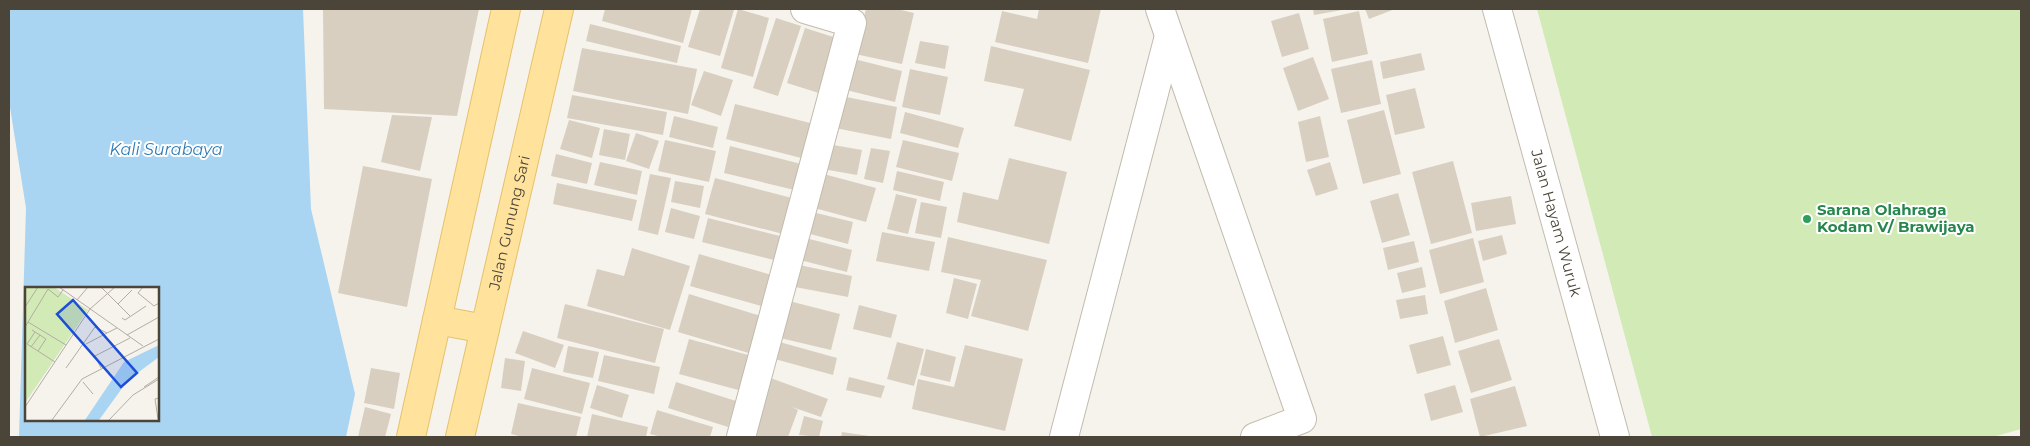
<svg xmlns="http://www.w3.org/2000/svg" width="2030" height="446" viewBox="0 0 2030 446" font-family="Montserrat,sans-serif">
	<style>
		.green { fill: #d2eab5 }
		.water { fill: #a9d4f2; fill-rule: evenodd }
		.building { fill: #d8cfc1 }
		.lines { fill: none; stroke-linecap: round; stroke-linejoin: round }
		.minor-casing { stroke: #c2bbae; stroke-width: 30 }
		.major-casing { stroke: #e6c16a; stroke-width: 30 }
		.minor { stroke: #fff; stroke-width: 28 }
		.major { stroke: #ffe39c; stroke-width: 28 }
		.leisure-dot { fill: #2e9e5b; stroke: #fff; stroke-width: 2 }
		.labels { text-anchor: middle; stroke-width: 4; stroke-linejoin: round; paint-order: stroke }
		.leisure-label { font-size: 15px; font-weight: bold; fill: #27864d; stroke: #fff; text-anchor: start }
		.street-label { font-size: 15px; fill: #4b4439; stroke: #fff }
		.water-label { font-size: 16px; font-style: italic; fill: #2e7ab2; stroke: #fff }
		.inset-road { fill: none; stroke: #b2ada4; stroke-width: 1 }
		.view { fill: #1d4ed8; fill-opacity: 0.15; stroke: #1d4ed8; stroke-width: 2.5 }
		.inset-edge { fill: none; stroke: #4b4439; stroke-width: 2.5 }
	</style>
	<rect width="100%" height="100%" fill="#f6f3ec"/>
	<path class="green" d="M1537,9H2021V429L1993,437H1652Z"/>
	<path class="water" d="M9,9H303L311,209L355,394L346,437H19L26,208L9,101ZM26,288H158V420H26Z"/>
	<path class="building" d="M323,9H479L457,116L324,109Z
		M605,9H692L683,43L602,21Z
		M700,9L734,10L720,56L688,47Z
		M738,9L769,18L753,77L721,68Z
		M866,9H897L914,13L902,64L855,54Z
		M1039,9H1101L1088,63L995,42L1002,11L1037,19Z
		M1313,9H1342V10L1314,15Z
		M1365,9H1395L1369,19Z
		M1359,11L1368,54L1332,62L1323,19Z
		M1299,13L1309,49L1282,57L1271,21Z
		M776,18L801,26L778,96L753,88Z
		M590,24L681,46L677,63L586,41Z
		M805,28L843,40L825,95L787,83Z
		M920,41L949,46L945,69L915,63Z
		M991,46L1090,70L1071,141L1014,126L1024,89L984,81Z
		M582,48L697,69L688,114L573,91Z
		M1421,53L1425,70L1383,79L1380,62Z
		M1313,57L1329,99L1298,111L1283,68Z
		M850,58L902,71L895,102L842,89Z
		M1372,60L1381,104L1341,113L1331,69Z
		M910,69L948,77L940,115L902,107Z
		M704,71L733,80L721,116L691,105Z
		M1415,88L1425,128L1395,135L1386,95Z
		M572,95L667,112L663,135L567,118Z
		M841,96L897,107L891,139L835,128Z
		M735,104L822,126L813,161L726,139Z
		M1384,110L1401,174L1363,184L1347,120Z
		M905,112L964,128L958,148L900,133Z
		M392,115L432,117L420,171L381,162Z
		M674,116L718,127L713,148L669,137Z
		M1320,116L1329,157L1306,162L1298,122Z
		M569,120L600,128L592,158L560,149Z
		M604,129L630,134L625,160L599,155Z
		M636,133L659,141L649,169L626,161Z
		M665,140L716,151L709,182L658,171Z
		M903,140L959,153L952,181L896,167Z
		M822,143L862,150L857,175L817,168Z
		M730,146L809,166L803,192L724,173Z
		M871,148L890,151L883,183L864,179Z
		M556,154L592,163L587,184L551,176Z
		M1009,158L1067,172L1049,244L957,222L963,192L998,200Z
		M1453,161L1472,233L1431,244L1412,172Z
		M600,162L642,171L637,195L594,185Z
		M1330,162L1338,189L1316,196L1307,170Z
		M363,166L432,179L407,307L338,293Z
		M897,171L944,182L940,201L893,190Z
		M816,172L876,188L866,222L807,206Z
		M650,174L671,178L658,235L638,230Z
		M715,178L792,198L783,234L705,214Z
		M675,181L704,186L700,208L671,202Z
		M557,183L637,200L632,221L553,204Z
		M1398,193L1410,235L1382,243L1370,201Z
		M896,194L917,199L908,234L887,229Z
		M1511,196L1516,224L1476,231L1471,203Z
		M921,202L947,207L941,238L915,233Z
		M671,208L700,216L694,239L665,232Z
		M804,210L853,222L848,244L799,231Z
		M708,218L788,238L782,262L702,242Z
		M882,232L935,242L929,271L876,261Z
		M1502,235L1507,254L1483,261L1478,241Z
		M798,236L852,250L847,272L792,258Z
		M948,237L1047,260L1028,331L971,316L981,280L941,272Z
		M1473,238L1484,282L1440,294L1429,250Z
		M1414,241L1419,262L1388,270L1383,248Z
		M632,248L690,266L670,330L587,306L597,269L624,276Z
		M699,254L775,276L765,307L690,286Z
		M799,265L852,276L848,297L795,287Z
		M1422,267L1426,287L1402,293L1397,273Z
		M954,278L977,284L968,319L946,313Z
		M1486,288L1498,330L1455,343L1444,301Z
		M689,294L764,317L752,354L678,332Z
		M1425,295L1428,314L1400,319L1396,300Z
		M789,301L840,314L831,350L780,338Z
		M565,304L664,329L655,363L557,338Z
		M859,305L897,315L891,338L853,329Z
		M523,331L564,345L555,368L515,353Z
		M1443,336L1451,365L1417,374L1409,345Z
		M689,339L752,356L742,391L679,374Z
		M1499,339L1512,380L1471,393L1458,351Z
		M776,341L837,358L833,375L771,358Z
		M897,342L924,349L914,386L887,379Z
		M965,345L1023,359L1005,431L912,409L918,379L954,387Z
		M568,346L599,352L593,378L563,372Z
		M926,349L956,357L950,382L920,375Z
		M604,355L660,367L654,394L598,381Z
		M505,358L525,361L521,391L501,388Z
		M371,368L400,373L394,409L364,403Z
		M532,368L590,383L582,414L524,399Z
		M765,376L828,399L821,417L792,407L798,410L788,437H755Z
		M849,377L885,386L881,398L846,390Z
		M676,382L736,401L728,427L668,408Z
		M597,385L629,395L622,418L590,408Z
		M1455,385L1463,412L1431,421L1424,394Z
		M1515,386L1527,426L1480,437L1470,399Z
		M518,403L581,417L576,437H523L511,434Z
		M365,407L391,414L385,437H358Z
		M657,410L713,427L710,437H662L650,434Z
		M592,414L648,427L646,437H587Z
		M804,416L823,421L819,437L799,435Z
		M842,432L869,436V437H841Z"/>
	<g class="lines">
		<defs>
			<g id="minor">
				<path d="M1160,9L1302,419L1255,437"/>
				<path id="s1" d="M1497,9L1615,437"/>
				<path d="M741,437L852,23L805,9"/>
				<path d="M1064,437L1169,36"/>
			</g>
			<g id="major">
				<path d="M437,320L485,329"/>
				<path d="M411,437L506,9"/>
				<path id="s2" d="M460,437L559,9"/>
			</g>
		</defs>
		<use href="#minor" class="minor-casing"/>
		<use href="#major" class="major-casing"/>
		<use href="#minor" class="minor"/>
		<use href="#major" class="major"/>
	</g>
	<circle class="leisure-dot" cx="1807" cy="219" r="5"/>
	<g class="labels">
		<g class="leisure-label">
			<text x="1817" y="215">Sarana Olahraga<tspan x="1817" dy="17">Kodam V/ Brawijaya</tspan></text>
		</g>
		<g class="street-label">
			<text dy="5" stroke="none"><textPath href="#s2" startOffset="220">Jalan Gunung Sari</textPath></text>
			<text dy="5" stroke="none"><textPath href="#s1" startOffset="222">Jalan Hayam Wuruk</textPath></text>
		</g>
		<g class="water-label">
			<text x="166" y="155">Kali Surabaya</text>
		</g>
	</g>
	<g transform="translate(25 287)">
		<rect width="134" height="134" fill="#f6f3ec"/>
		<path d="M0,0H29L63,23L0,116Z" fill="#d2eab5"/>
		<path d="M134,58V70L103,93L74,133H60L99,75Z" fill="#a9d4f2"/>
		<path class="inset-road" d="M34,0L118,59M76,0L105,29M118,0L113,6L129,19L134,16M52,13L63,0M93,17L107,3M0,20L13,0M97,31L100,33L121,19M3,35L41,58M0,40L23,2L33,10L38,3M7,43L21,52L13,64M10,45L2,57L30,75M102,48L134,30M61,57L82,46M6,60L15,48M41,81L70,40L82,46L92,41M76,81L70,69L105,51M58,95L68,107M119,100L134,90M0,120L65,22L90,0M133,132L130,112L134,111M27,133L57,92L134,52M84,133L108,108L134,92"/>
		<path class="view" d="M48,13L112,86L96,100L32,27Z"/>
		<rect width="134" height="134" class="inset-edge"/>
	</g>
	<rect width="2030" height="446" fill="none" stroke="#4b4439" stroke-width="20"/>
</svg>
